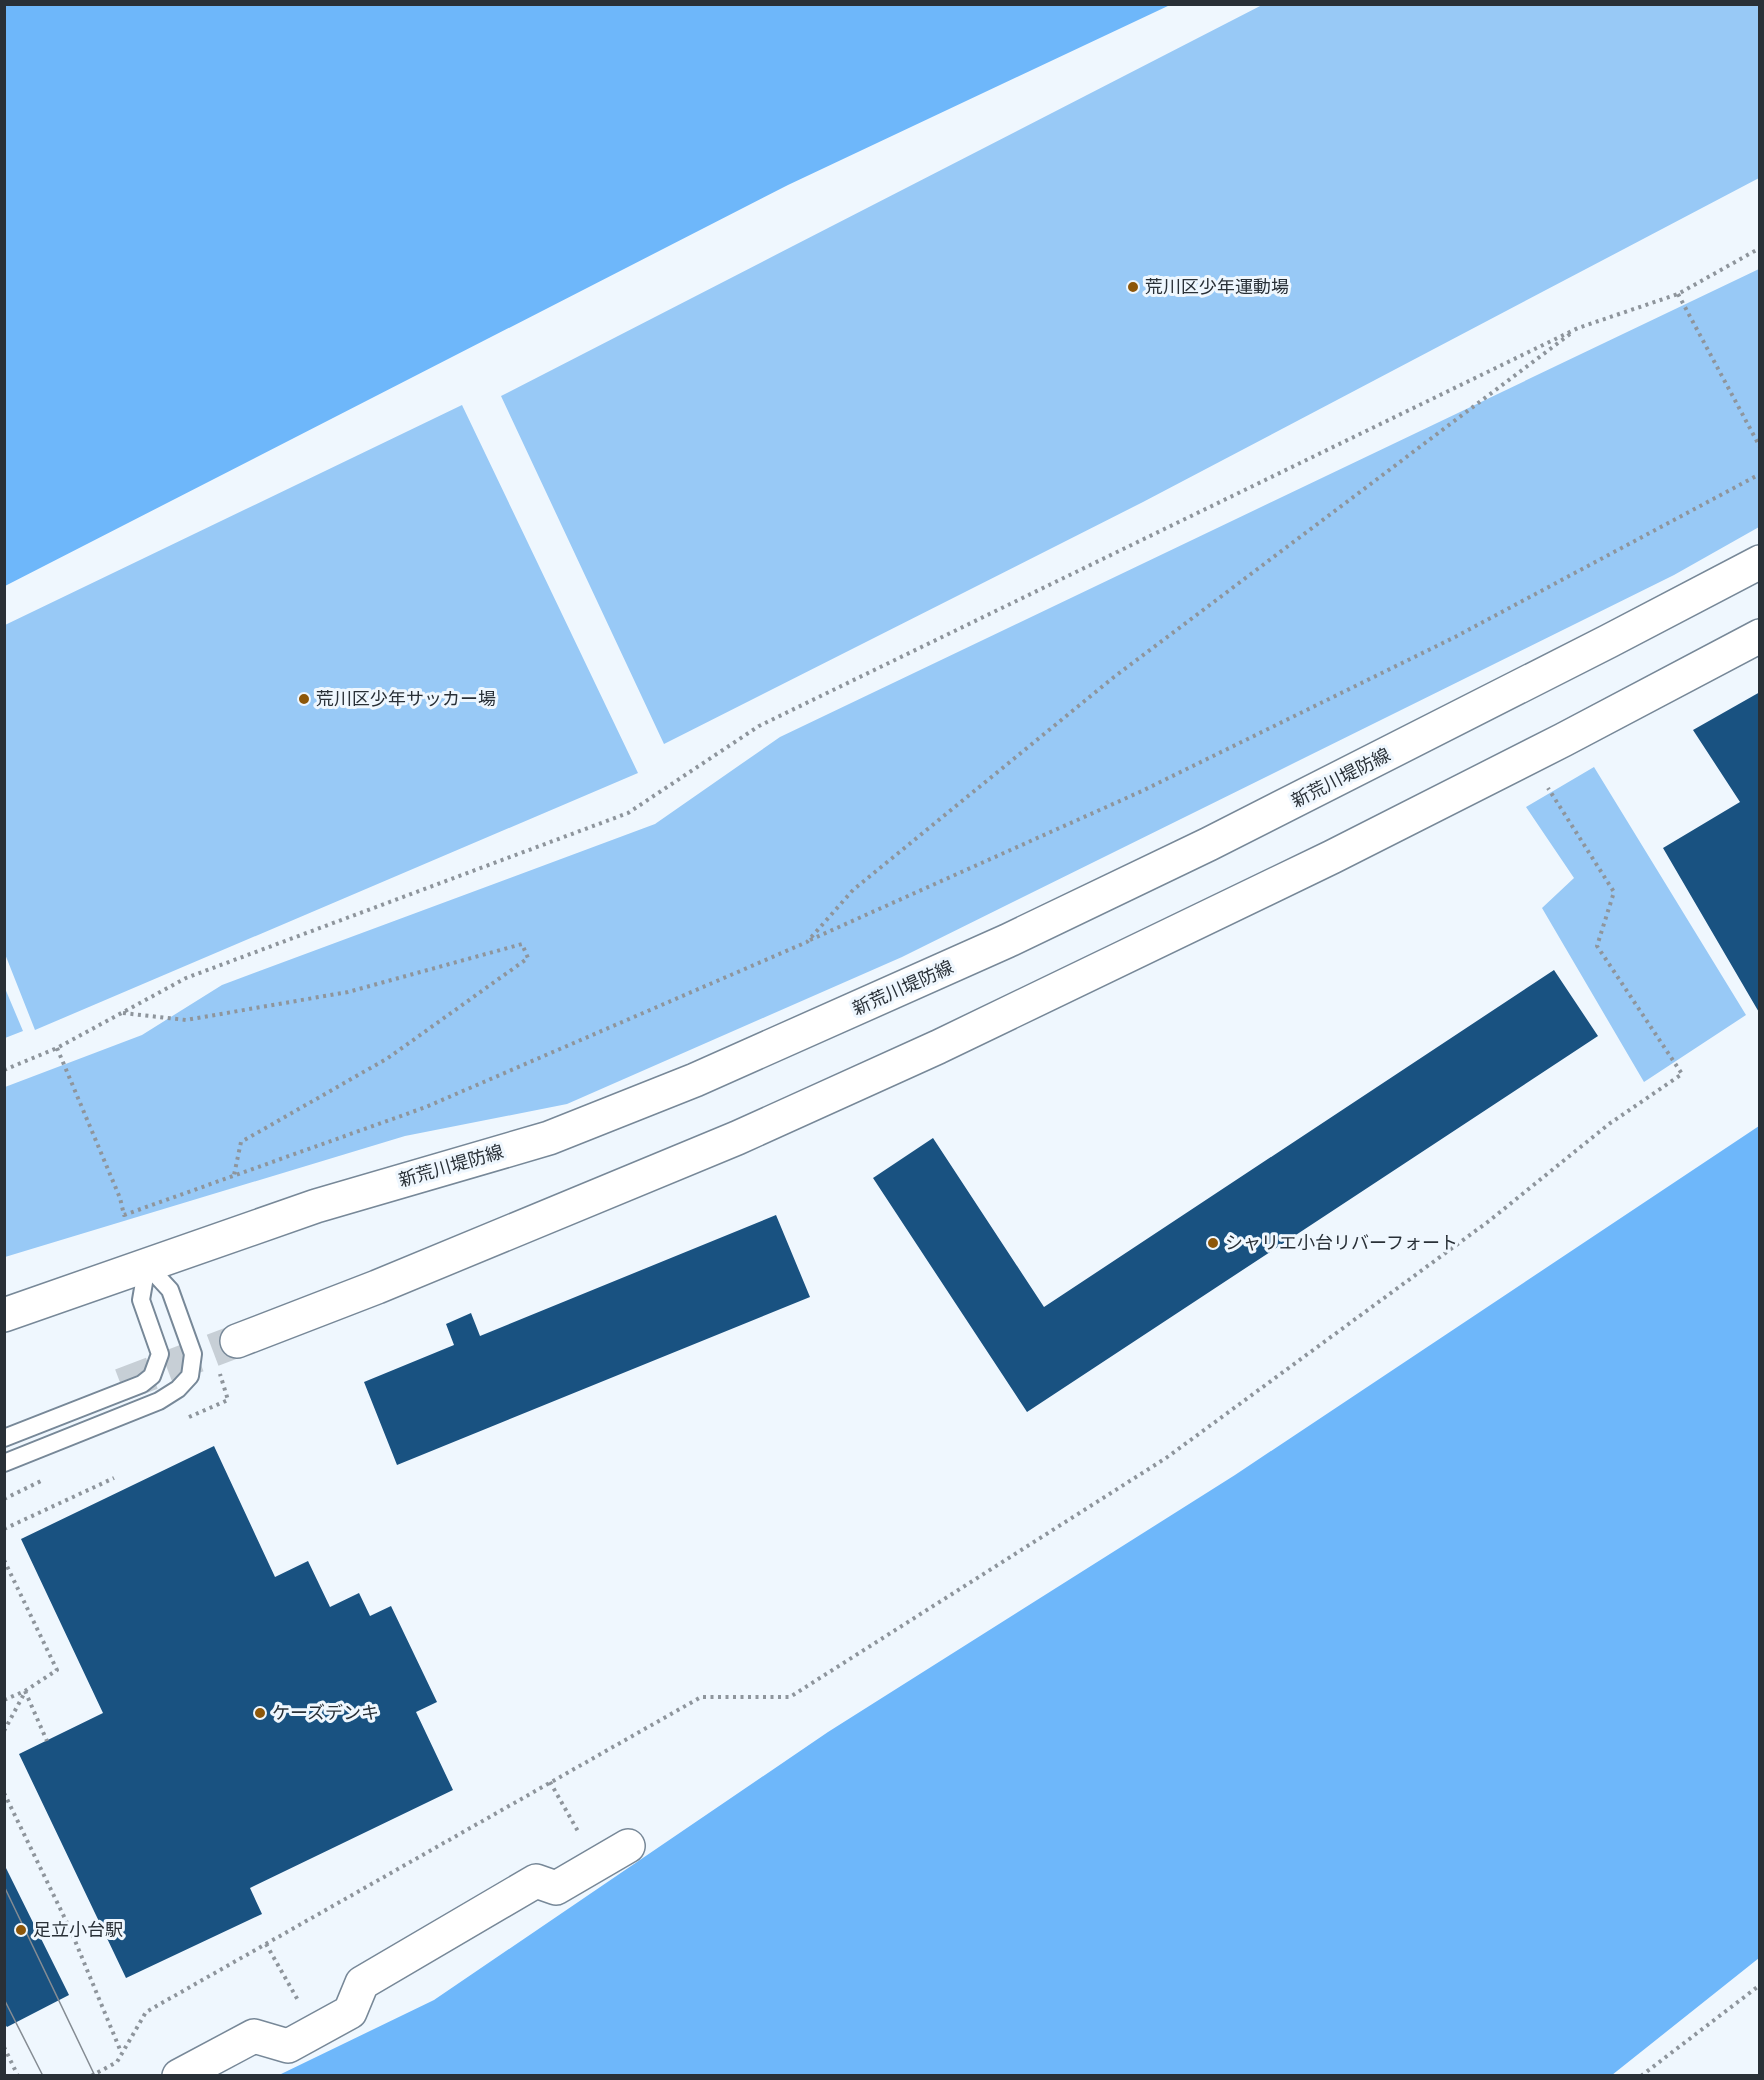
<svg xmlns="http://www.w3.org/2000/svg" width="1764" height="2080" viewBox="0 0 1764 2080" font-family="Rubik,'Noto Sans JP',sans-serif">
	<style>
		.green { fill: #98c9f6 }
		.water { fill: #6eb7fa }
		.building { fill: #195281 }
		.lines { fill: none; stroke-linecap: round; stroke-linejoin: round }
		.secondary-tunnel { stroke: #c7cfd6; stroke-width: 33; stroke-dasharray: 33 16; stroke-linecap: butt }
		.lane-casing { stroke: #778898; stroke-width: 20 }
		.street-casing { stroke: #778898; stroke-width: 36 }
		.secondary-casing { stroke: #778898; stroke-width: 36 }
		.path { stroke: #8e959c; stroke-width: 4; stroke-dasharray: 3 4.5; stroke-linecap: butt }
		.lane { stroke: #fff; stroke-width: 16 }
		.street { stroke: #fff; stroke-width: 33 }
		.secondary { stroke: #fff; stroke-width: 33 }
		.tram { stroke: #858c93; stroke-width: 1.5 }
		.poi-dot { fill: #8d570a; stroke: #eff7fe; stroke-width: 2 }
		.labels { text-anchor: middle; stroke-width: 6; stroke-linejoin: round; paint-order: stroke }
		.poi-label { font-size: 18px; fill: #293037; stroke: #eff7fe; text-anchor: start }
		.street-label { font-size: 18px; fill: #293037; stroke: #eff7fe }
	</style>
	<rect width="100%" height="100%" fill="#eff7fe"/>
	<path class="green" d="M1264,4L1759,5V178L1143,502L664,744L501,396Z
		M1759,269V527L1674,575L902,957L567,1104L405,1136L5,1257V1087L142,1035L222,985L655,824L780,737Z
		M462,405L638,773L35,1030L5,954V625Z
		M1594,767L1746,1015L1644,1082L1542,908L1574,878L1526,807Z
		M4,986L23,1031L5,1038H4Z"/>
	<path class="water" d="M5,4H1170V5L788,185L5,586Z
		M1759,1126V1958L1612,2075H279L434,2000L828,1732L1235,1475Z"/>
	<path class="building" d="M1760,692V1014L1663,848L1740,802L1693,730Z
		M1554,970L1598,1036L1027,1412L873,1178L933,1138L1044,1307Z
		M776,1215L810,1297L397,1465L364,1382L454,1345L446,1324L471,1313L480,1336Z
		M214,1446L275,1577L308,1561L330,1607L359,1593L370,1616L391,1606L437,1702L416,1712L453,1790L250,1888L262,1914L126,1978L19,1754L103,1713L21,1539Z
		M4,1864L69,1995L7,2027L4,2023Z"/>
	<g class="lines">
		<path class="secondary-tunnel" d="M121,1385L237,1341"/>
		<defs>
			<path id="lane" d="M4,1438L142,1384L152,1376L160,1354L141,1300L147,1265
				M4,1463L159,1401L178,1389L190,1376L193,1354L170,1290L147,1265"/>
			<path id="street" d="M179,2076L254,2036L288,2046L350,2012L362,1983L536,1881L556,1888L628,1846"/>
			<path id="secondary" d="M4,1315L316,1206L549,1138L695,1080L1007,941L1209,844L1609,641L1760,562
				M237,1341L377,1287L737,1138L938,1047L1332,857L1563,740L1760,636"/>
		</defs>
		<use href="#lane" class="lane-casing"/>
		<use href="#street" class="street-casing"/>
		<use href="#secondary" class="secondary-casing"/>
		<path class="path" d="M1678,294L1760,447
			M810,940L1142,791L1455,637L1760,474
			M123,1013L186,1020L348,992L522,944L528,958L388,1058L241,1142L234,1175
			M57,1048L120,1198L124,1215L426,1107L807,942L853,890L1114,677L1570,334
			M4,1070L57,1048L186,978L628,813L759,726L1578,328L1678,294L1760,248
			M189,1417L228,1400L220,1374
			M4,1499L41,1481
			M4,1529L114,1478
			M4,1560L57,1670L25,1691L4,1700
			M25,1691L47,1741
			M4,1731L25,1692
			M550,1782L579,1833
			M4,1793L71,1931L121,2052
			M266,1944L299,2002
			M4,2047L18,2076
			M91,2076L117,2062L146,2012L701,1697H790L1166,1458L1489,1221L1609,1124L1682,1074L1597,946L1614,892L1548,788
			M1641,2076L1760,1985"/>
		<use href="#lane" class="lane"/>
		<use href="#street" class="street"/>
		<use href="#secondary" class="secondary"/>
		<path class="tram" d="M4,1886L95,2076
			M4,1999L43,2076"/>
	</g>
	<g class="poi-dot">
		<circle cx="1133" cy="287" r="6"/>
		<circle cx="304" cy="699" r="6"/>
		<circle cx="1213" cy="1243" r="6"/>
		<circle cx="260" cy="1713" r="6"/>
		<circle cx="21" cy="1930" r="6"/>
	</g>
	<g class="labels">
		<g class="poi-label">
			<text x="1145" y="293">荒川区少年運動場</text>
			<text x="316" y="705">荒川区少年サッカー場</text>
			<text x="1225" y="1249">シャリエ小台リバーフォート</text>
			<text x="272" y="1719">ケーズデンキ</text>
			<text x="33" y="1936">足立小台駅</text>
		</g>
		<g class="street-label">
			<text transform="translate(1341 778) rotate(-27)" y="6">新荒川堤防線</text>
			<text transform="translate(903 988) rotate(-24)" y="6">新荒川堤防線</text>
			<text transform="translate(451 1166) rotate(-16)" y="6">新荒川堤防線</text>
		</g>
	</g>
	<rect width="1764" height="2080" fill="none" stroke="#293037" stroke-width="12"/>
</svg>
